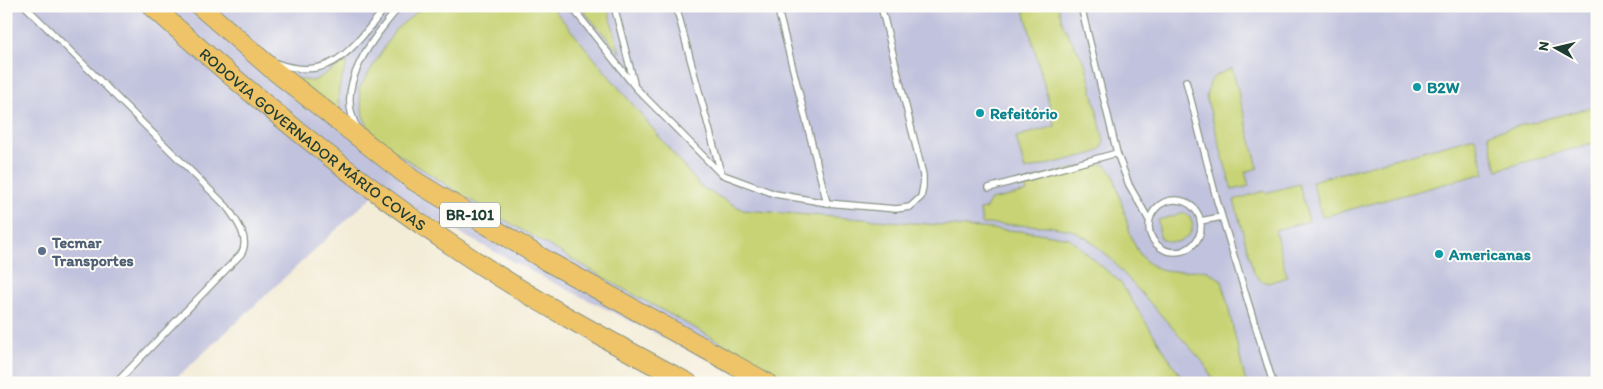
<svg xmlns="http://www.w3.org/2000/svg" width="1603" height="389" viewBox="0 0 1603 389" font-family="Itim,sans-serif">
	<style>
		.industrial { fill: #c1c2dd }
		.green { fill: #c7d374; stroke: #738854 }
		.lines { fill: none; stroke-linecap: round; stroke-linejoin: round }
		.service-casing { stroke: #899486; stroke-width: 8 }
		.trunk-casing { stroke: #899486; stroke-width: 21 }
		.service { stroke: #fff; stroke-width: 5.5 }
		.trunk { stroke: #efc469; stroke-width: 19 }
		.culture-dot { fill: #0f9aa8; stroke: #fdfcf7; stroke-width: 2 }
		.service-dot { fill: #5c6f8a; stroke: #fdfcf7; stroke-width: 2 }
		.labels { text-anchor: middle; stroke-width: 4; stroke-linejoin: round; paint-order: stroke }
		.shield { fill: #fdfcf7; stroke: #62766e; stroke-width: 1 }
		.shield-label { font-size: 15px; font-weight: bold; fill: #1f3d34 }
		.culture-label { font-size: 16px; font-weight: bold; fill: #0d838f; stroke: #fdfcf7; text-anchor: start }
		.street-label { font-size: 16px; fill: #1f3d34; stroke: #fdfcf7 }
		.service-label { font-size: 16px; font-weight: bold; fill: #4e5e75; stroke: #fdfcf7; text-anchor: start }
	</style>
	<rect width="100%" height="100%" fill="#fdfcf7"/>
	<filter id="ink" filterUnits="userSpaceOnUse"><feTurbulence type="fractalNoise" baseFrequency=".02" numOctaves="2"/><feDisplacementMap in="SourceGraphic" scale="10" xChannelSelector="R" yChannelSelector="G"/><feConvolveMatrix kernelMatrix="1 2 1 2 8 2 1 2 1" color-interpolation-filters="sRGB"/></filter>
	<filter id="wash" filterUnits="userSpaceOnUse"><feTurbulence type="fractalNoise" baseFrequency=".0096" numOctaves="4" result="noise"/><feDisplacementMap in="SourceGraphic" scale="20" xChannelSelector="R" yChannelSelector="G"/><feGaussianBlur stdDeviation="1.12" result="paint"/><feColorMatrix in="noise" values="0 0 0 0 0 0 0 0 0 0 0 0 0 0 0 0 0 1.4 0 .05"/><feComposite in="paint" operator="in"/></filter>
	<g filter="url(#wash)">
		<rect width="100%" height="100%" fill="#f3ecd7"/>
		<path class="industrial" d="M6,6H1597V383H755L540,276L379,190L171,383H6Z"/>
		<path class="green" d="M424,6H551L701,187L743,210L1032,232L1069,238L1120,282L1185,383H795L622,288L472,201L392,150L372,134L363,116L359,89L395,30Z
			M591,6H607L620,53L580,7Z
			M1023,6H1058L1063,25L1086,65L1104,141L1101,149L1095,153L1025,170L1016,137L1055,126Z
			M348,61C340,84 334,94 342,119L297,79L313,81Z
			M1232,68L1258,168L1245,172L1249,186L1232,190L1206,96C1212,72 1215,77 1232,68Z
			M1596,106L1597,142L1497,170L1488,134Z
			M1475,137L1485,173L1322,217L1312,181Z
			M1098,163L1107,166L1113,174C1117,187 1121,201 1125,215C1133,246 1141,273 1180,271C1202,271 1203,265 1222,281L1246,383H1215L1203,362L1108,256L1088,239L1071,230L1047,226L982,224L980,210L985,209L991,200L1027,192L1025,184L1036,178Z
			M1299,184L1309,221L1275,230L1287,277L1268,283L1260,280L1254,273L1234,200L1264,191L1265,193Z
			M1185,213C1206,228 1178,253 1160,237L1158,220Z"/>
	</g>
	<g filter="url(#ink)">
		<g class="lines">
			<defs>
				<path id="service" d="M25,6L227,207C236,220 251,239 241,254L116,383
					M571,6L636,88L721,174L775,194L827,203L896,209L910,207L921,197L923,187V175L881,6
					M614,6L634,83
					M676,6L721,173
					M777,6L827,203
					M1081,6L1117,153L1129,185L1149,220
					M276,63C334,84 354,45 387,6
					M1186,81L1217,201L1273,383
					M357,127C333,86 374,37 400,6
					M989,188L1117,153
					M1149 226a26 26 0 1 1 52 0a26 26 0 1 1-52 0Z
					M1200,221L1222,217"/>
				<g id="trunk">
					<path id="s1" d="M152,6C246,91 344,173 450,244C525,296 607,340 688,383"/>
					<path d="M200,6L271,68L413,180L547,261L767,383"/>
				</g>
			</defs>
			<use href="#service" class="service-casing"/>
			<use href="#trunk" class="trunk-casing"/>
			<use href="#service" class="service"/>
			<use href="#trunk" class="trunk"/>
		</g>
	</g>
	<g class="culture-dot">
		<circle cx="1417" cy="87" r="5"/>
		<circle cx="980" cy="113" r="5"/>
		<circle cx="1439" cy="254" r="5"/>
	</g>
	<circle class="service-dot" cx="42" cy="251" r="5"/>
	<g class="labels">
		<rect class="shield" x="440" y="202.5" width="60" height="25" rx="4"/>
		<g class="shield-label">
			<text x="470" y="220">BR-101</text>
		</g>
		<g class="culture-label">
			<text x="1427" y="93">B2W</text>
			<text x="990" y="119">Refeitório</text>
			<text x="1449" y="260">Americanas</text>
		</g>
		<g class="street-label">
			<text dy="6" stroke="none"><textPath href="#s1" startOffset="209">RODOVIA GOVERNADOR MÁRIO COVAS</textPath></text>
		</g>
		<g class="service-label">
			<text x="52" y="248">Tecmar<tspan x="52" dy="18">Transportes</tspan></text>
		</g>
	</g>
	<rect width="1603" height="389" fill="none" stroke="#fdfcf7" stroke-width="25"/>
	<g transform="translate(1556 48) rotate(278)" stroke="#fdfcf7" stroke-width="4" paint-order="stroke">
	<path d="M0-4L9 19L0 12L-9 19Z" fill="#1f3d34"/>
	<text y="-8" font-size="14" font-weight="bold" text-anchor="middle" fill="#1f3d34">N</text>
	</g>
</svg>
